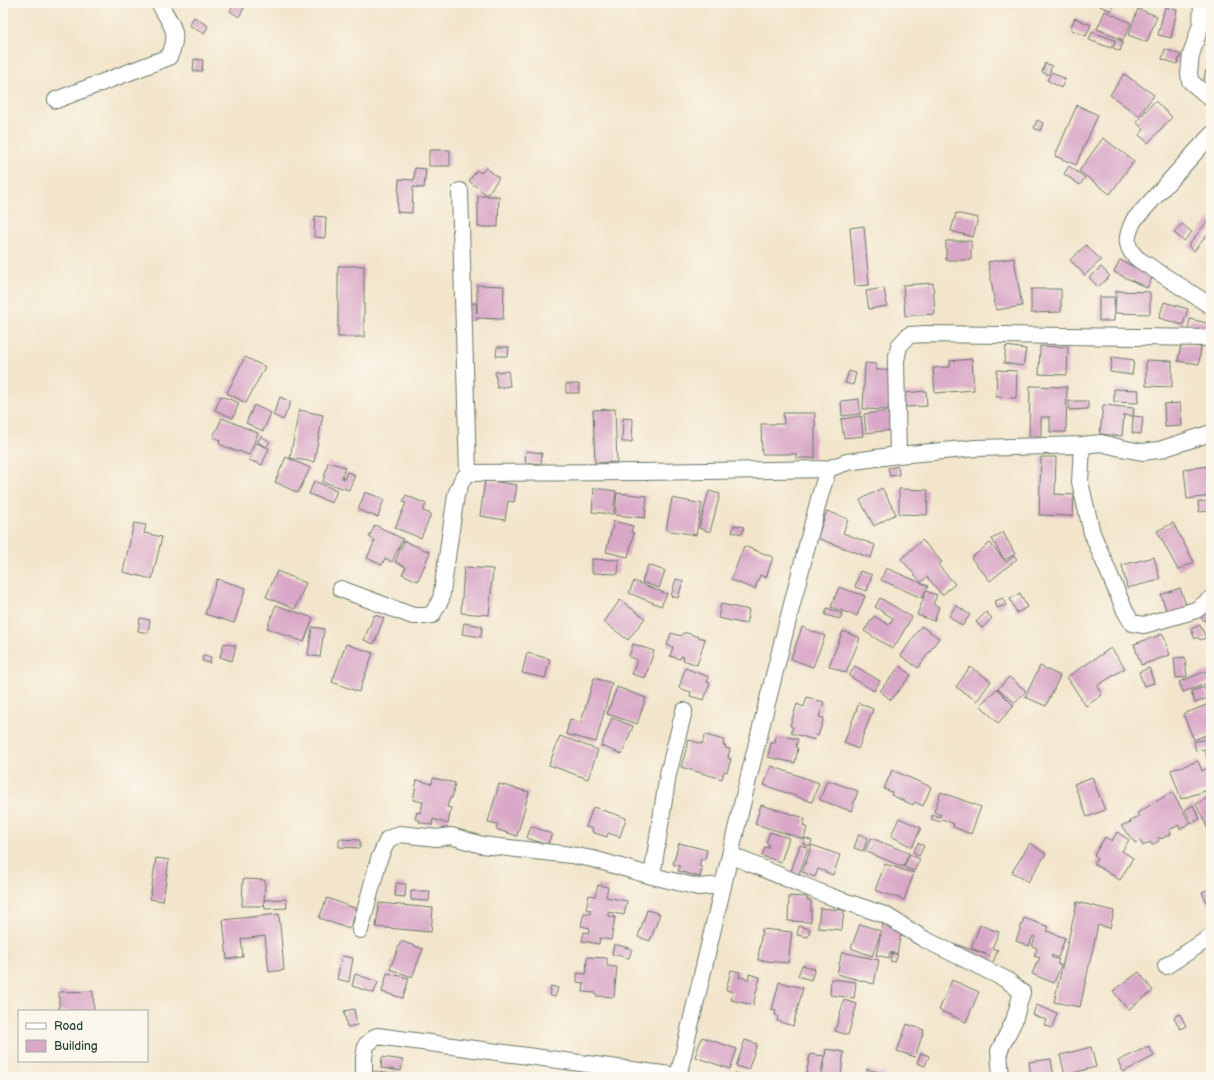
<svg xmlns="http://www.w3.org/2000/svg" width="1214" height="1080" viewBox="0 0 1214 1080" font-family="'Balsamiq Sans',sans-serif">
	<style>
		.building { fill: #d9a7c7 }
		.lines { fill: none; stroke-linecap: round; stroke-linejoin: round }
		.street-casing { stroke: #697869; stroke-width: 18 }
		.street { stroke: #fff; stroke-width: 16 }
	</style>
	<rect width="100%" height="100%" fill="#fbf7ec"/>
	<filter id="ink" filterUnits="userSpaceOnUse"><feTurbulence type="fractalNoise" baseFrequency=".025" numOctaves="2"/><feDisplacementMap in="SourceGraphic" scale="8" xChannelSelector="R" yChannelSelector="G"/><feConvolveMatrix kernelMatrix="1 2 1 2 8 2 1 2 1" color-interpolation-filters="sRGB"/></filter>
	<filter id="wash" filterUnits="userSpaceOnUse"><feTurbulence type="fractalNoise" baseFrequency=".012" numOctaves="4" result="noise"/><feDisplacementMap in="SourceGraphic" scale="16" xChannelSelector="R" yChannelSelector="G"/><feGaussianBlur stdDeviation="0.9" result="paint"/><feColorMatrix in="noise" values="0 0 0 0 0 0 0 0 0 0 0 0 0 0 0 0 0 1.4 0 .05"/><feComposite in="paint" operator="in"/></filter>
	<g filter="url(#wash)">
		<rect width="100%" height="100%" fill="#f2e5cb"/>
		<g id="blocks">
			<path class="building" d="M235,3L246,4L239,17L230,11Z
				M1101,3H1114L1111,11L1100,6Z
				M1165,7L1177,10L1171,38L1158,35Z
				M1138,9L1157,16L1147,42L1128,35Z
				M1105,11L1131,23L1123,40L1097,29Z
				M194,17L208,26L204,34L189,25Z
				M1075,18L1091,25L1086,36L1070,29Z
				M1092,32L1115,40L1111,48L1089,40Z
				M1117,39L1123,42L1120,51L1113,48Z
				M1165,49L1181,55L1177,64L1162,59Z
				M194,59L203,60L202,71H193Z
				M1045,63L1052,66L1048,75L1042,72Z
				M1206,70L1211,71V86L1203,84Z
				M1052,72L1065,79L1061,88L1047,80Z
				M1124,74L1154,95L1139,116L1110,95Z
				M1155,101L1172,117L1148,143L1139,135L1144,130L1136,122Z
				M1077,105L1098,115L1076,165L1055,156Z
				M1037,120L1043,123L1040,131L1034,128Z
				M1103,138L1134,161L1110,194L1079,171Z
				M429,150H450V166H429Z
				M1069,166L1085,178L1080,185L1064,174Z
				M415,168L426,169L424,188L413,187L412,213L397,212L399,179L414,180Z
				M486,168L499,178L487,195L469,181L477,170L481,173Z
				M478,196H499L498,227H478Z
				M956,213L978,218L973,237L951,231Z
				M315,216L326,217L325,238L314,237Z
				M1210,218L1211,230L1194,251L1188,246Z
				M1182,224L1192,232L1184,241L1174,233Z
				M864,226L869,285L855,286L850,228Z
				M946,241H971V260H946Z
				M1086,245L1101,260L1085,275L1070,260Z
				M1014,258L1022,306L996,310L988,262Z
				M1120,260L1153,276L1147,288L1114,272Z
				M338,266H364V337H338Z
				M1101,267L1110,276L1098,287L1089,277Z
				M933,283L935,314L905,316L903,285Z
				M477,285L504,286L503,319L477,318V320H466V304L476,303L477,313Z
				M884,288L887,306L869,309L866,291Z
				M1031,289H1061V312L1031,313Z
				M1116,291L1150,292V314L1115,313Z
				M1099,297H1114V321H1099Z
				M1164,302L1188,309L1183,325L1159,318Z
				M1190,319L1211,324V335L1188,331Z
				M1181,344L1201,347L1199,364L1178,361Z
				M1006,346L1026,349L1023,366L1004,363Z
				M1040,346L1068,347L1067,375L1039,374Z
				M497,347H509L508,356H496Z
				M245,357L265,367L246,403L227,393Z
				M1112,357L1134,360L1132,375L1110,372Z
				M972,359L974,390L935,393L933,368L950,367V361Z
				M1146,360L1172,361V387L1146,386Z
				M865,363L876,364V370H890L888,410L863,409Z
				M997,370L1017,371L1016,398L996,397Z
				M508,371L510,386L497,388L495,372Z
				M849,371L856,373L853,385L845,383Z
				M566,384H579V393H566Z
				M1030,386L1067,387L1066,432H1050V417H1041V436H1029Z
				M1114,389L1139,390L1138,403L1114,402Z
				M926,391L927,406L904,407V393Z
				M221,396L239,403L233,418L215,410Z
				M280,397L291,402L283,420L273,415Z
				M859,399L860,414L842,416L841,401Z
				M1069,401H1088V409L1069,410Z
				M1180,403L1182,426L1165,427L1164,404Z
				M254,405L271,413L263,431L246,423Z
				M1103,405L1134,408L1133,416L1124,415L1122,436L1100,434Z
				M615,409L617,462L595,463L593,410Z
				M299,410L323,415L314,462L290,458Z
				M890,411L892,430L866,433L864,414Z
				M783,413H815V458H796V454H762L761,424H784Z
				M861,416L863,436L844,438L841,419Z
				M1133,416L1143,417L1141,434L1132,433Z
				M222,418L258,433L249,455L239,451L238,452L219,444L220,440L213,437Z
				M623,418L633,419L632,442H622Z
				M261,436L270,442L266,447L258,442Z
				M256,443L269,448L262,465L249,460Z
				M526,451L542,453L541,464L525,462Z
				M286,457L310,468L298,493L275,482Z
				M1041,457H1056L1055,494L1074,495L1073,516L1039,515Z
				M328,462L345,467L342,478L344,479L347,472L355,475L349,490L323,482Z
				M898,466L899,475L890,476L888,468Z
				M1210,466L1211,496L1187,499L1184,469Z
				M485,480L517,485L514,502L508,501L505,520L480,516Z
				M314,481L337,490L332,503L309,494Z
				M594,488L616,491L613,514L592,512Z
				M882,488L896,514L874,526L860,500Z
				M899,489L928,490L927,515L899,514Z
				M709,491L720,494L710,532L699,528Z
				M365,492L384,499L378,517L358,510Z
				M617,493L647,496L645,518L615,515Z
				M406,495L426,504L423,511L431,514L421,538L395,528L406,503L403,502Z
				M672,498L702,504L696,535L666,530Z
				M1211,501V511L1199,512L1198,502Z
				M827,511L848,519L843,533L875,545L871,558L817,538Z
				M614,521L633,526L631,532L634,533L628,557L606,552Z
				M134,523L146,525L144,533L162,537L152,579L123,572Z
				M1173,523L1194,562L1178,570L1157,531Z
				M375,525L403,539L392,562L385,558L382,565L367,558L375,540L369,537Z
				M734,525L744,527L742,534L732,532Z
				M1003,532L1015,554L1004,560L992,539Z
				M922,540L942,562L938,565L955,584L942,595L927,577L921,582L901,559Z
				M404,541L430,552L418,581L402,574L406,567L395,562Z
				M990,543L1006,562L1014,556L1017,559L990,581L971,558Z
				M744,546L773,557L766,578L760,575L755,589L731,580Z
				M1154,557L1160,580L1127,588L1122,565Z
				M592,559L619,560L618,574L592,573Z
				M648,565L665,571L659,588L642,582Z
				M464,567L493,569L489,615L461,613Z
				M886,568L928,586L922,598L881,580Z
				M277,571L306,583L295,609L266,597Z
				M860,571L872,575L867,591L855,587Z
				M217,579L246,588L234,623L205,614Z
				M676,579L683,581L678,598L671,596Z
				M634,581L667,594L661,606L629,593Z
				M839,587L865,596L857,616L831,607Z
				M1180,588L1187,608L1168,615L1161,595Z
				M926,591L937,595L933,604L939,607L934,621L917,615Z
				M1020,593L1027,607L1017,613L1010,599Z
				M880,598L912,617L893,649L864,631L874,616L889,625L893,618L875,607Z
				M1003,598L1006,605L997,608L995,601Z
				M620,600L645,618L628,640L604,622Z
				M1211,602V626L1199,616Z
				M721,604L749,610L746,624L718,618Z
				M276,605L313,618L304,642L267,628Z
				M956,605L970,615L962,626L949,616Z
				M827,608L842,613L840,619L825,615Z
				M986,612L992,618L982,628L976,622Z
				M374,615L384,618L374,644L364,640Z
				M140,618L150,620L148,633L138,631Z
				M464,623L482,626L481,637L462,634Z
				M1200,625L1206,638L1200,640L1198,637L1195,639L1191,629Z
				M921,626L939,638L918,668L901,656Z
				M312,627L324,629L320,657L308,655Z
				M802,627L825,636L813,667L791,659Z
				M843,631L860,638L846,673L829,666Z
				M671,633L681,636L683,633H687L705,639L697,665L683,660L684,657L681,656L680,659L670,656L673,647L667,645Z
				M1163,634L1170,655L1141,665L1134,644Z
				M224,643L236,646L232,661L220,657Z
				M346,644L373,653L359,692L332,682Z
				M633,644L654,651L645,678L632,674L637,660L629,657Z
				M1111,648L1125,668L1097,686L1102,695L1086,706L1067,677Z
				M527,653L550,659L545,678L522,673Z
				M203,655L211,657L210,663L202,661Z
				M1185,657L1187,677L1176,678L1174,658Z
				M855,666L880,681L874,691L849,676Z
				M900,666L911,675L891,700L880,691Z
				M1040,666L1060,676L1046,706L1025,697Z
				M970,667L991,681L977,701L956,687Z
				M685,668L709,677L707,682L710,683L704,700L690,696L691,692L679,688Z
				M1149,668L1154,683L1144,686L1139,672Z
				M1209,670L1211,682L1183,692L1179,682Z
				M1009,677L1026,691L1015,703L998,689Z
				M594,678L612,683L596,742L566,734L570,719L581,722Z
				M617,687L646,698L637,724L607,714Z
				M1204,687L1208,698L1195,703L1191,691Z
				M997,689L1014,706L998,723L980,705Z
				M807,697L824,702L819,717L824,718L818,736L816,735L815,740L791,733L793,727L790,726L797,704L804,707Z
				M859,703L873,709L858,749L844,743Z
				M1209,704L1211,709V733L1194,740L1183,714Z
				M612,718L633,726L622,754L601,746Z
				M705,735L724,740L723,745L726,746L725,748L730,749L728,758L731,759L727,772L724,771L722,779L681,767L689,740L702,744Z
				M776,735L798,739L796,747L798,748L795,763L768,757L771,743H775Z
				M560,736L598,750L588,779L549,765Z
				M1211,738V748L1196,751L1194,742Z
				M1211,751V763L1208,764L1206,752Z
				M1198,761L1202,771L1208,768L1211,777V789L1181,799L1171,770Z
				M771,766L819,783L812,802L764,785Z
				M892,770L931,787L923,806L914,802L913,805L891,795L892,792L884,789Z
				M1092,777L1105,810L1087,817L1074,784Z
				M433,778L455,783L452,798H450L447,807L451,808L448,824L433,819L432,825L419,822L420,820L415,819L417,812L420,813L423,802L413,800L417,780L432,784Z
				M827,780L858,791L851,811L820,800Z
				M499,784L529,792L517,836L496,829L498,824L488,822Z
				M941,792L981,807L971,834L953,827L954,824L942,819L940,822L931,819L933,815L940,817L941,815L934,812Z
				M1172,792L1190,823L1180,829L1179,825L1169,830L1171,834L1161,839L1160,837L1158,838L1159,841L1152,845L1150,842L1143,846L1140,840L1135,843L1121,826L1131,822L1130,821L1139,816L1137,813Z
				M1211,796V830L1209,831L1196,804Z
				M761,805L805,818L803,826L807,827L804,839L755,824Z
				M1193,805L1200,819L1192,823L1185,810Z
				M593,807L626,818L620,837L608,833L607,837L592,832L593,829L586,827Z
				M899,818L921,828L912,847L891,836Z
				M531,826L552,834L547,845L527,838Z
				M770,832L789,838L781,862L762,856L765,847L768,848L769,844L766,843Z
				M1117,832L1129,840L1122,851L1133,858L1120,880L1094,864L1098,858L1094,855L1105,837L1112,841Z
				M859,834L868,838L863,851L854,848Z
				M805,838L812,841L810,846L803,844Z
				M871,838L909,853L903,867L865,851Z
				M339,839L360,840V848L339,847Z
				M679,843L707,850L705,859H701L699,866L702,867L700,877L678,871L680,866L673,864Z
				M918,843L924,846L919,856L913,852Z
				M1030,843L1046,854L1028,882L1012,872Z
				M800,845L808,848L798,877L790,874Z
				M812,845L840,855L833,875L818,869L815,877L802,872Z
				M910,854L920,859L914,871L904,867Z
				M156,858L169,860L163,901L150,899Z
				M885,864L914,873L904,900L875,890Z
				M243,879L265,880L264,906H242Z
				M396,883L406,884L405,897L395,896Z
				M598,885L608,887L606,897L627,901L624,915L608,912V916L615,917L611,940L600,938L599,944L582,941L584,932L589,933L590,928L581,926L584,913L590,914L591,910L586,909L589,895L595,896Z
				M1211,888V912L1202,892Z
				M411,891H430L429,901L411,900Z
				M789,896L807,897V900H811V922L788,921Z
				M327,898L357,909L349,929L319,918Z
				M286,899L287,908L265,909L264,900Z
				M1077,902L1114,911L1110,928L1098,925L1080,1007L1054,1002Z
				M379,903L433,908L431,932L376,927Z
				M820,908L844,910L842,930L818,928Z
				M647,910L660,914L650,941L638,937Z
				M279,914L284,970L269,972L265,936L241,939L243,957L227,959L223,920Z
				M1024,918L1049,927L1047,931L1065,938L1058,958L1052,955L1051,957L1059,960L1057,964L1061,965L1054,983L1032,974L1037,962H1038L1040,958L1034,956L1037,948L1032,946L1035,937L1033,936L1029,946L1016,941Z
				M860,924L881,931L872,956L851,948Z
				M883,924L902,928L897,954L890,952L889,958L876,955Z
				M980,925L999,932L992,948L998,950L992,964L953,950L955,944L990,956L971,948Z
				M799,926L810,929L808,937L797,935Z
				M762,929L792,932L788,963L758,960Z
				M401,941L423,949L412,977L390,969Z
				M614,944L632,949L629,958L612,954Z
				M842,952L879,960L874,984L837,974Z
				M892,953L898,955L895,962L890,961Z
				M342,956L353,958L349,982L337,979Z
				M587,957L607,958V966L617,967L614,997L596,996V993L583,992L584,983L577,982V973L586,974Z
				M802,965L815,969L811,980L798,976Z
				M731,970L740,972L739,977L749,979V974L760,977L753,1005L731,1000L733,992L726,990Z
				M1139,972L1153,991L1128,1010L1113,991Z
				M387,973L409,978L403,998L382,992Z
				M355,974L378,982L374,993L352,986Z
				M831,979L856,982L854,998L830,995Z
				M952,980L979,992L966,1022L939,1010Z
				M779,982L803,988L793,1026L777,1021L778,1016L775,1015L776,1011L772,1010Z
				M551,986L558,988L555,997L549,995Z
				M93,991L94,1011H59V992Z
				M844,1000L857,1004L848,1035L835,1031Z
				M1036,1005L1057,1013L1052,1028L1044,1025L1046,1020L1033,1015Z
				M354,1009L357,1025L347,1027L344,1011Z
				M1180,1014L1186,1026L1180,1029L1174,1017Z
				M907,1024L924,1030L915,1057L897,1051Z
				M702,1037L737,1049L730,1069L695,1057Z
				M745,1040L757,1044L748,1070L736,1066Z
				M1149,1046L1154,1056L1123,1072L1118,1061Z
				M1091,1047L1096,1067L1065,1075L1060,1055Z
				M826,1049L844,1052L841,1075L834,1074V1077H822Z
				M921,1053L929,1056L925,1066L917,1063Z
				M810,1054L824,1056L820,1077H806Z
				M382,1057L403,1060L401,1071L381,1068Z
				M1051,1059L1054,1077H1031L1029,1062Z
				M867,1069L886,1074V1077H866Z
				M371,1072L398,1074V1077H371Z
				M735,1073L744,1075V1077H733Z"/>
		</g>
	</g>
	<g filter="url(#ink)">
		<use href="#blocks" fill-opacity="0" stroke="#697869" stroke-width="1"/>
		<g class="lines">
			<defs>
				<path id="street" d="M1202,3L1201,24L1191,55L1189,73L1190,81L1211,99
					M56,100L169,57C181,31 171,25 159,3
					M1211,135L1134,220C1126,236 1124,247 1138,259L1211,306
					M460,191L468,473
					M1082,445L1080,482L1092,533L1125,611L1132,623L1144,625L1196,610L1211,599
					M898,455L896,361L899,346L909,335L926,334L1211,338
					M341,589L413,616H423L432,615L441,599L456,495L462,480L468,473L642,472L828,469L847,462L898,455L976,448L1082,445L1101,443L1121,448L1142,452L1159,450L1211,433
					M730,855L829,896L885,915L924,939L1007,980L1022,992L1014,1021L999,1051L1001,1077
					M652,876L668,774L684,711
					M360,930L379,859L388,839L400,834L437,838L451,836L482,845L571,855L593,859L652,876L698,887L723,885
					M1166,966L1211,937
					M364,1077V1058L366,1045L377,1036L678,1076
					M678,1077C693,1013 708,950 723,886C752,757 786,628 819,499L828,469"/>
			</defs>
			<use href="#street" class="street-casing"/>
			<use href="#street" class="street"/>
		</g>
	</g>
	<rect width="1214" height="1080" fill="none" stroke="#fbf7ec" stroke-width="16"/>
	<rect x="18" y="1010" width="130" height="52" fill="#fbf7ec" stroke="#a3ada2"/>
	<rect x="26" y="1023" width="20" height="6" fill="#ffffff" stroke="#a3ada2"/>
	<text x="54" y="1030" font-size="12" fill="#1f3d34">Road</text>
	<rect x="26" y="1040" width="20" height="12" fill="#d9a7c7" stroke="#a3ada2"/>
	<text x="54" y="1050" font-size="12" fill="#1f3d34">Building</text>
</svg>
